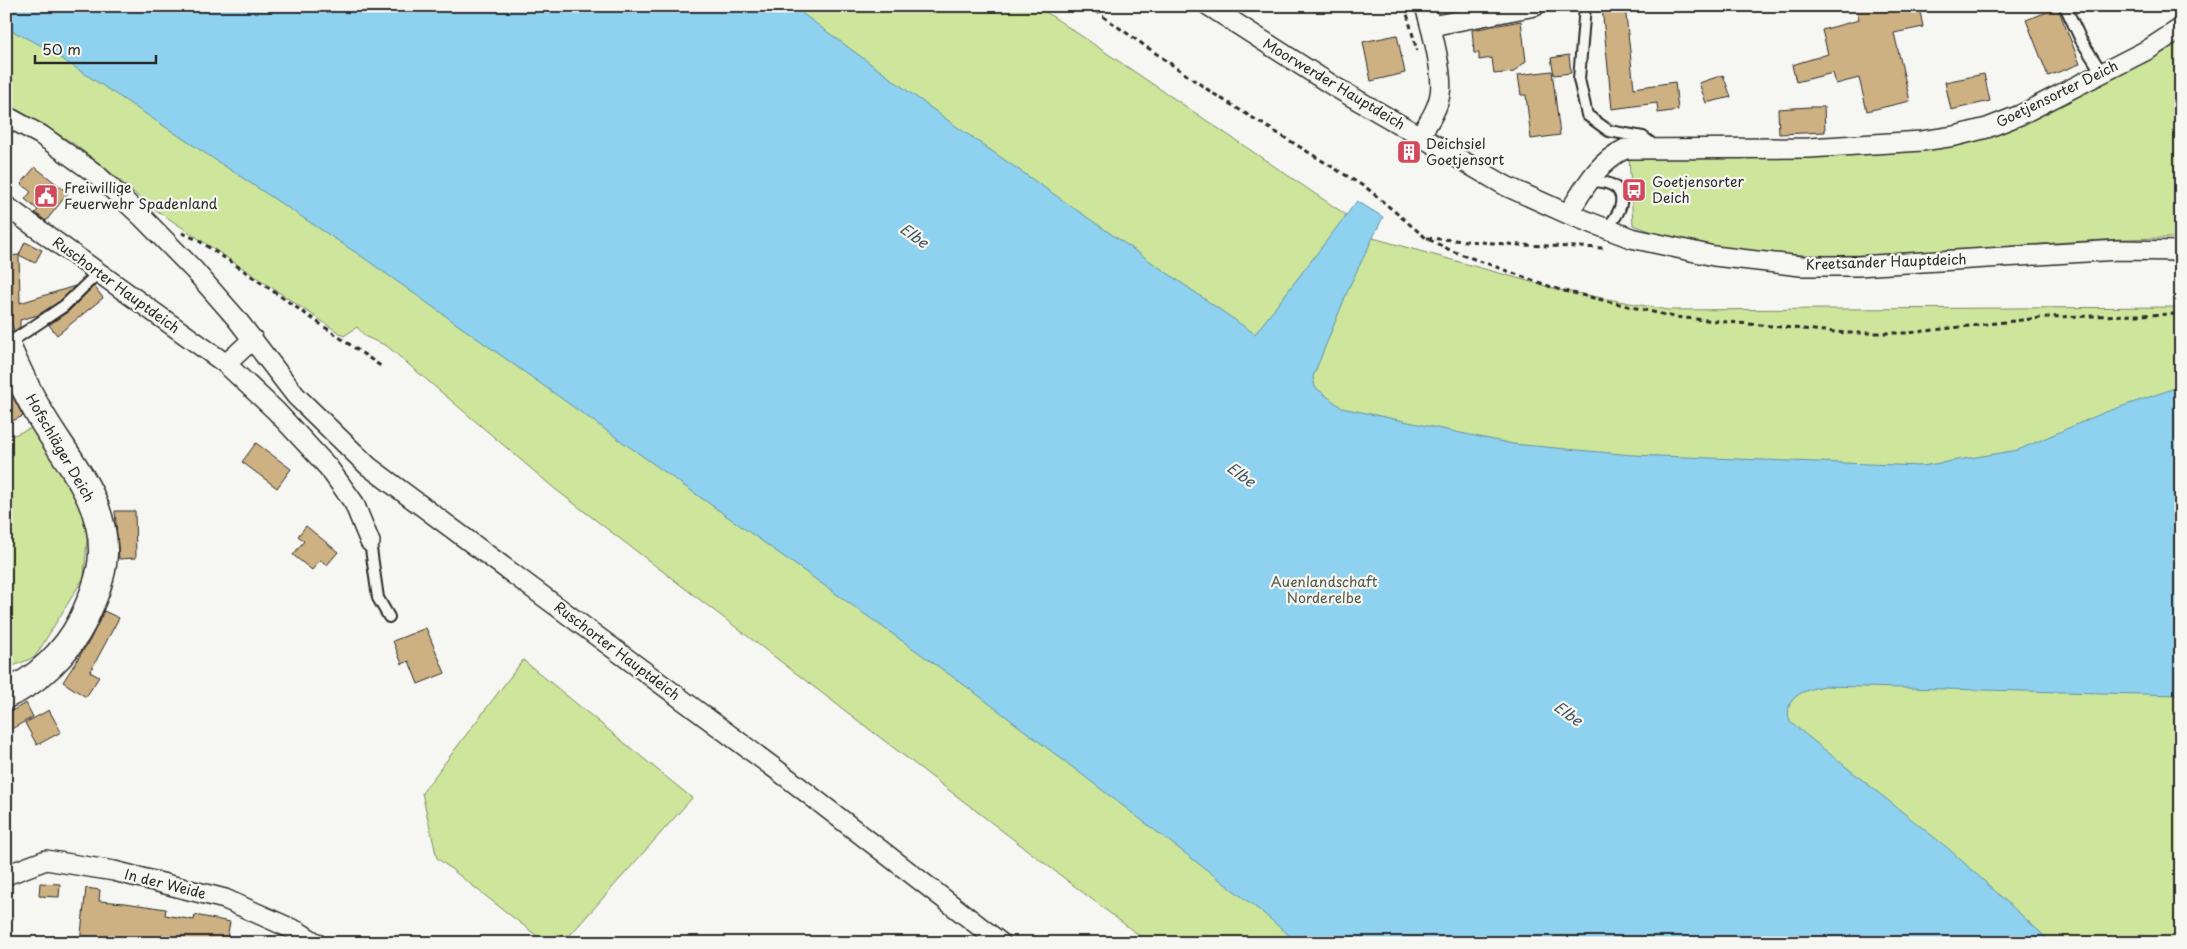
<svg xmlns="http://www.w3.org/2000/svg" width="2187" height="949" viewBox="0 0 2187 949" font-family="'Playpen Sans',sans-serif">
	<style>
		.green { fill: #cde69c; stroke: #7c8864 }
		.water { fill: #8ed2f0; stroke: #668fa1 }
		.building { fill: #cdb182; stroke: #2b2b2b }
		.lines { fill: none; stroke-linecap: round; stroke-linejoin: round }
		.lane-casing { stroke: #2b2b2b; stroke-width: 14 }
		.street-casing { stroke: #2b2b2b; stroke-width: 22 }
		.secondary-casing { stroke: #2b2b2b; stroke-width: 31 }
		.path { stroke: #2b2b2b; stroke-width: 3; stroke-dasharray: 5 4; stroke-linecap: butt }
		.lane { stroke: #f6f6f2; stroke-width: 10 }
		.street { stroke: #f6f6f2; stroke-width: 19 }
		.secondary { stroke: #f6f6f2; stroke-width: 28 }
		.labels { text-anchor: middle; stroke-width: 4.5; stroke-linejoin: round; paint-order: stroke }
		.street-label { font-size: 14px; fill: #2b2b2b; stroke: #f6f6f2 }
		.poi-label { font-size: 14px; fill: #2b2b2b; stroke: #f6f6f2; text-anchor: start }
		.park-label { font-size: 14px; fill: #545a47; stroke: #f6f6f2 }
		.water-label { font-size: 15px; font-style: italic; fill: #44555c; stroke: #f6f6f2 }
	</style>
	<rect width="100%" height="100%" fill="#f6f6f2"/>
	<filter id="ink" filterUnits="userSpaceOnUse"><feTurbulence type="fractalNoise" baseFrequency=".02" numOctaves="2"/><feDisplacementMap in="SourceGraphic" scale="10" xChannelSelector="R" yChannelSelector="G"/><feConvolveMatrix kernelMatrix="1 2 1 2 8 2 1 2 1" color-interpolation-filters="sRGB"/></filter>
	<g filter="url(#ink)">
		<path class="green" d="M6,6H1037L1342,212L1373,238L1560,290L1667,310L2181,307V943H1149L555,489L387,346L366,337L357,327L344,336L147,204L109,171L73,143L6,103Z
			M2181,38V238C2011,237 1840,277 1672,239C1659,235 1646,229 1633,225L1629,155L1957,146L2022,122Z
			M37,426L89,514L84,577L35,657L6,669V438Z
			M523,660L692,798L563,943H546L437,858L422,793Z"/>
		<path class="water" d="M6,6H792L953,124L1255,334L1357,201L1383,217L1350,285L1313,377L1315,387L1342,408L1513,444L1632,455L1922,466L2018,450L2103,413L2181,386V695L1824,686C1804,690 1782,697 1790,722L1950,850L2052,943H1298L1263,913L974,692L364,258L44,47L6,28Z"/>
		<path class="building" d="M1625,6L1634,88L1675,82L1678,110L1658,113L1657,103L1612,109L1602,7Z
			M1856,6H1919L1923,27L1894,33L1910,101L1867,111L1859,78L1836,84L1833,73L1796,82L1792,65L1828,54L1822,30L1859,20Z
			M2058,8L2080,64L2048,76L2026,20Z
			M1521,21L1526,61L1514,72L1494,74L1492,58L1479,60V53H1474L1472,30Z
			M1397,35L1405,73L1371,81L1363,42Z
			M1569,55L1571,73L1554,75L1551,58Z
			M1552,71L1560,135L1531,139L1526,95H1521L1518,75Z
			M1984,74L1990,101L1951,110L1945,82Z
			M1723,75L1731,97L1706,103L1699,83Z
			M1810,107H1824L1825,132L1779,134L1778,109Z
			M35,167L68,193L46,221L35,213L38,210L25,199L31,192L21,184Z
			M25,242L42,250L35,263L19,255Z
			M19,255L20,303L75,286L60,301L38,315L20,320V327L14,331L6,304V256Z
			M94,286L103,298L57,335L49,325L69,311Z
			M6,384L23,416L6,424Z
			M256,443L291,469L277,488L242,462Z
			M115,511H135L136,558L119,559Z
			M306,526L338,552L327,565L320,560L312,570L293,555L304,541L298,536Z
			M104,611L119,618L90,672L99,677L86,697L63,682L90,640Z
			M426,628L445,673L418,684L409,661L402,664L393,641Z
			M26,703L33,717L6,732V714Z
			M49,710L61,732L37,745L25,723Z
			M40,883L60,884L59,897L39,896Z
			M86,888L100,890L99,901L125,903L166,909L165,915L194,920L195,915L230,922L226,943H80Z"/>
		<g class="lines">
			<defs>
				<path id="lane" d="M1585,6L1579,79L1587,115L1609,131L1643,137L1656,147
					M2065,6L2081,40L2102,73
					M1589,181C1628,181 1629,204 1606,229
					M6,345L64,306L99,272
					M370,542L378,598L389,617"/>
				<path id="street" d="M1209,6L1335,87L1506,186L1568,214L1631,238L1714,256L1801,266H1858L2118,250L2181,251
					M1431,26L1535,6
					M6,116L41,135L96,174L142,217L194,270L236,318L296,396L368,466L789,779L1001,943
					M1420,136C1428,123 1438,109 1440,94C1444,73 1431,27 1425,6
					M6,206L226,364L253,339
					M1568,214C1584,189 1597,162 1625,149L1809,148L1922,141L1955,136L1987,128L2020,115L2149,49L2181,28
					M226,364L276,411L328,467L354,503L370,542
					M6,875L46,860L114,871L225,899L299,932L316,943"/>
				<path id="secondary" d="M6,346C17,371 28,395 42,418C67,460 105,501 103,554C102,578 92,600 82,622C67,652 37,681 6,694"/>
			</defs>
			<use href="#lane" class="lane-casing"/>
			<use href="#street" class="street-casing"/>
			<use href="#secondary" class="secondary-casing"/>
			<path class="path" d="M1088,6L1214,94L1368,189L1426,238L1452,251L1560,290L1674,317L1846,333H1908L2048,317L2181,314
				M1405,6L1417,51
				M182,233L196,239L237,266L382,367
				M1427,238L1520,245L1606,248"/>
			<use href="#lane" class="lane"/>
			<use href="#street" class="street"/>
			<use href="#secondary" class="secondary"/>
		</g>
	</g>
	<defs>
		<symbol id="building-square" viewBox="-11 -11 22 22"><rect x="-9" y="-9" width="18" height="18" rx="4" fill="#d1495b" stroke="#f6f6f2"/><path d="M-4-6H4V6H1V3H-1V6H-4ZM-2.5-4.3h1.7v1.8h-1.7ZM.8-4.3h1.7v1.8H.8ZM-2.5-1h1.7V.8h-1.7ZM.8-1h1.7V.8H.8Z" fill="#fff"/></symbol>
		<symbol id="bus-square" viewBox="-11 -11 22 22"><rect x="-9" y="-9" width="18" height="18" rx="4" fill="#d1495b" stroke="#f6f6f2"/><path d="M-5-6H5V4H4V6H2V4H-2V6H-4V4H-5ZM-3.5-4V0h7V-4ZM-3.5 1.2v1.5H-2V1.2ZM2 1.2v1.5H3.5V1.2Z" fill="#fff"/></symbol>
		<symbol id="civic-square" viewBox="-11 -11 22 22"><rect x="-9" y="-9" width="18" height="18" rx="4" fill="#d1495b" stroke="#f6f6f2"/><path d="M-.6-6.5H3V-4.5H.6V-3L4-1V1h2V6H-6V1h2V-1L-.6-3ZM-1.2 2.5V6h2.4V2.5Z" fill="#fff"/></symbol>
	</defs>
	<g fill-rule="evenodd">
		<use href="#building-square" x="1395" y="138" width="28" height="28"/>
		<use href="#bus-square" x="1620" y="176" width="28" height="28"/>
		<use href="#civic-square" x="32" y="182" width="28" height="28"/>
	</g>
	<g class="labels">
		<g class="street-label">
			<text transform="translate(1334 84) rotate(31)" y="5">Moorwerder Hauptdeich</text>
			<text transform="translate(2057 94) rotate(-26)" y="5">Goetjensorter Deich</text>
			<text transform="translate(1886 262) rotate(-2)" y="5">Kreetsander Hauptdeich</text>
			<text transform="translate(116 285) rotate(36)" y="5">Ruschorter Hauptdeich</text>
			<text transform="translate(60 448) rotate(60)" y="5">Hofschläger Deich</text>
			<text transform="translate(617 651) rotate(37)" y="5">Ruschorter Hauptdeich</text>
			<text transform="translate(165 884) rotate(14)" y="5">In der Weide</text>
		</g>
		<g class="poi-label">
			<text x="1426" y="149">Deichsiel<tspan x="1426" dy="16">Goetjensort</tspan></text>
			<text x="1652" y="187">Goetjensorter<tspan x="1652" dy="16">Deich</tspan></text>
			<text x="64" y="193">Freiwillige<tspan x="64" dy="16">Feuerwehr Spadenland</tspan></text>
		</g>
		<g class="park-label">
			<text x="1324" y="587">Auenlandschaft<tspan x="1324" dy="16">Norderelbe</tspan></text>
		</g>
		<g class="water-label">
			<text transform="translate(914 236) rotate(36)" y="5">Elbe</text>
			<text transform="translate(1241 475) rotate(36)" y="5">Elbe</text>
			<text transform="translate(1568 714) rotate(36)" y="5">Elbe</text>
		</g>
	</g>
	<rect width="2187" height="949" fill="none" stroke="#f6f6f2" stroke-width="25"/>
	<rect x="12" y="12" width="2162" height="924" fill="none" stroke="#2b2b2b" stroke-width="2" filter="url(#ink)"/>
	<path d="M35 55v8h121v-8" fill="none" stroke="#2b2b2b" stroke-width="2.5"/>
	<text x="42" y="55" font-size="15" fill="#2b2b2b" stroke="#f6f6f2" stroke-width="4" paint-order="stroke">50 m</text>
</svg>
